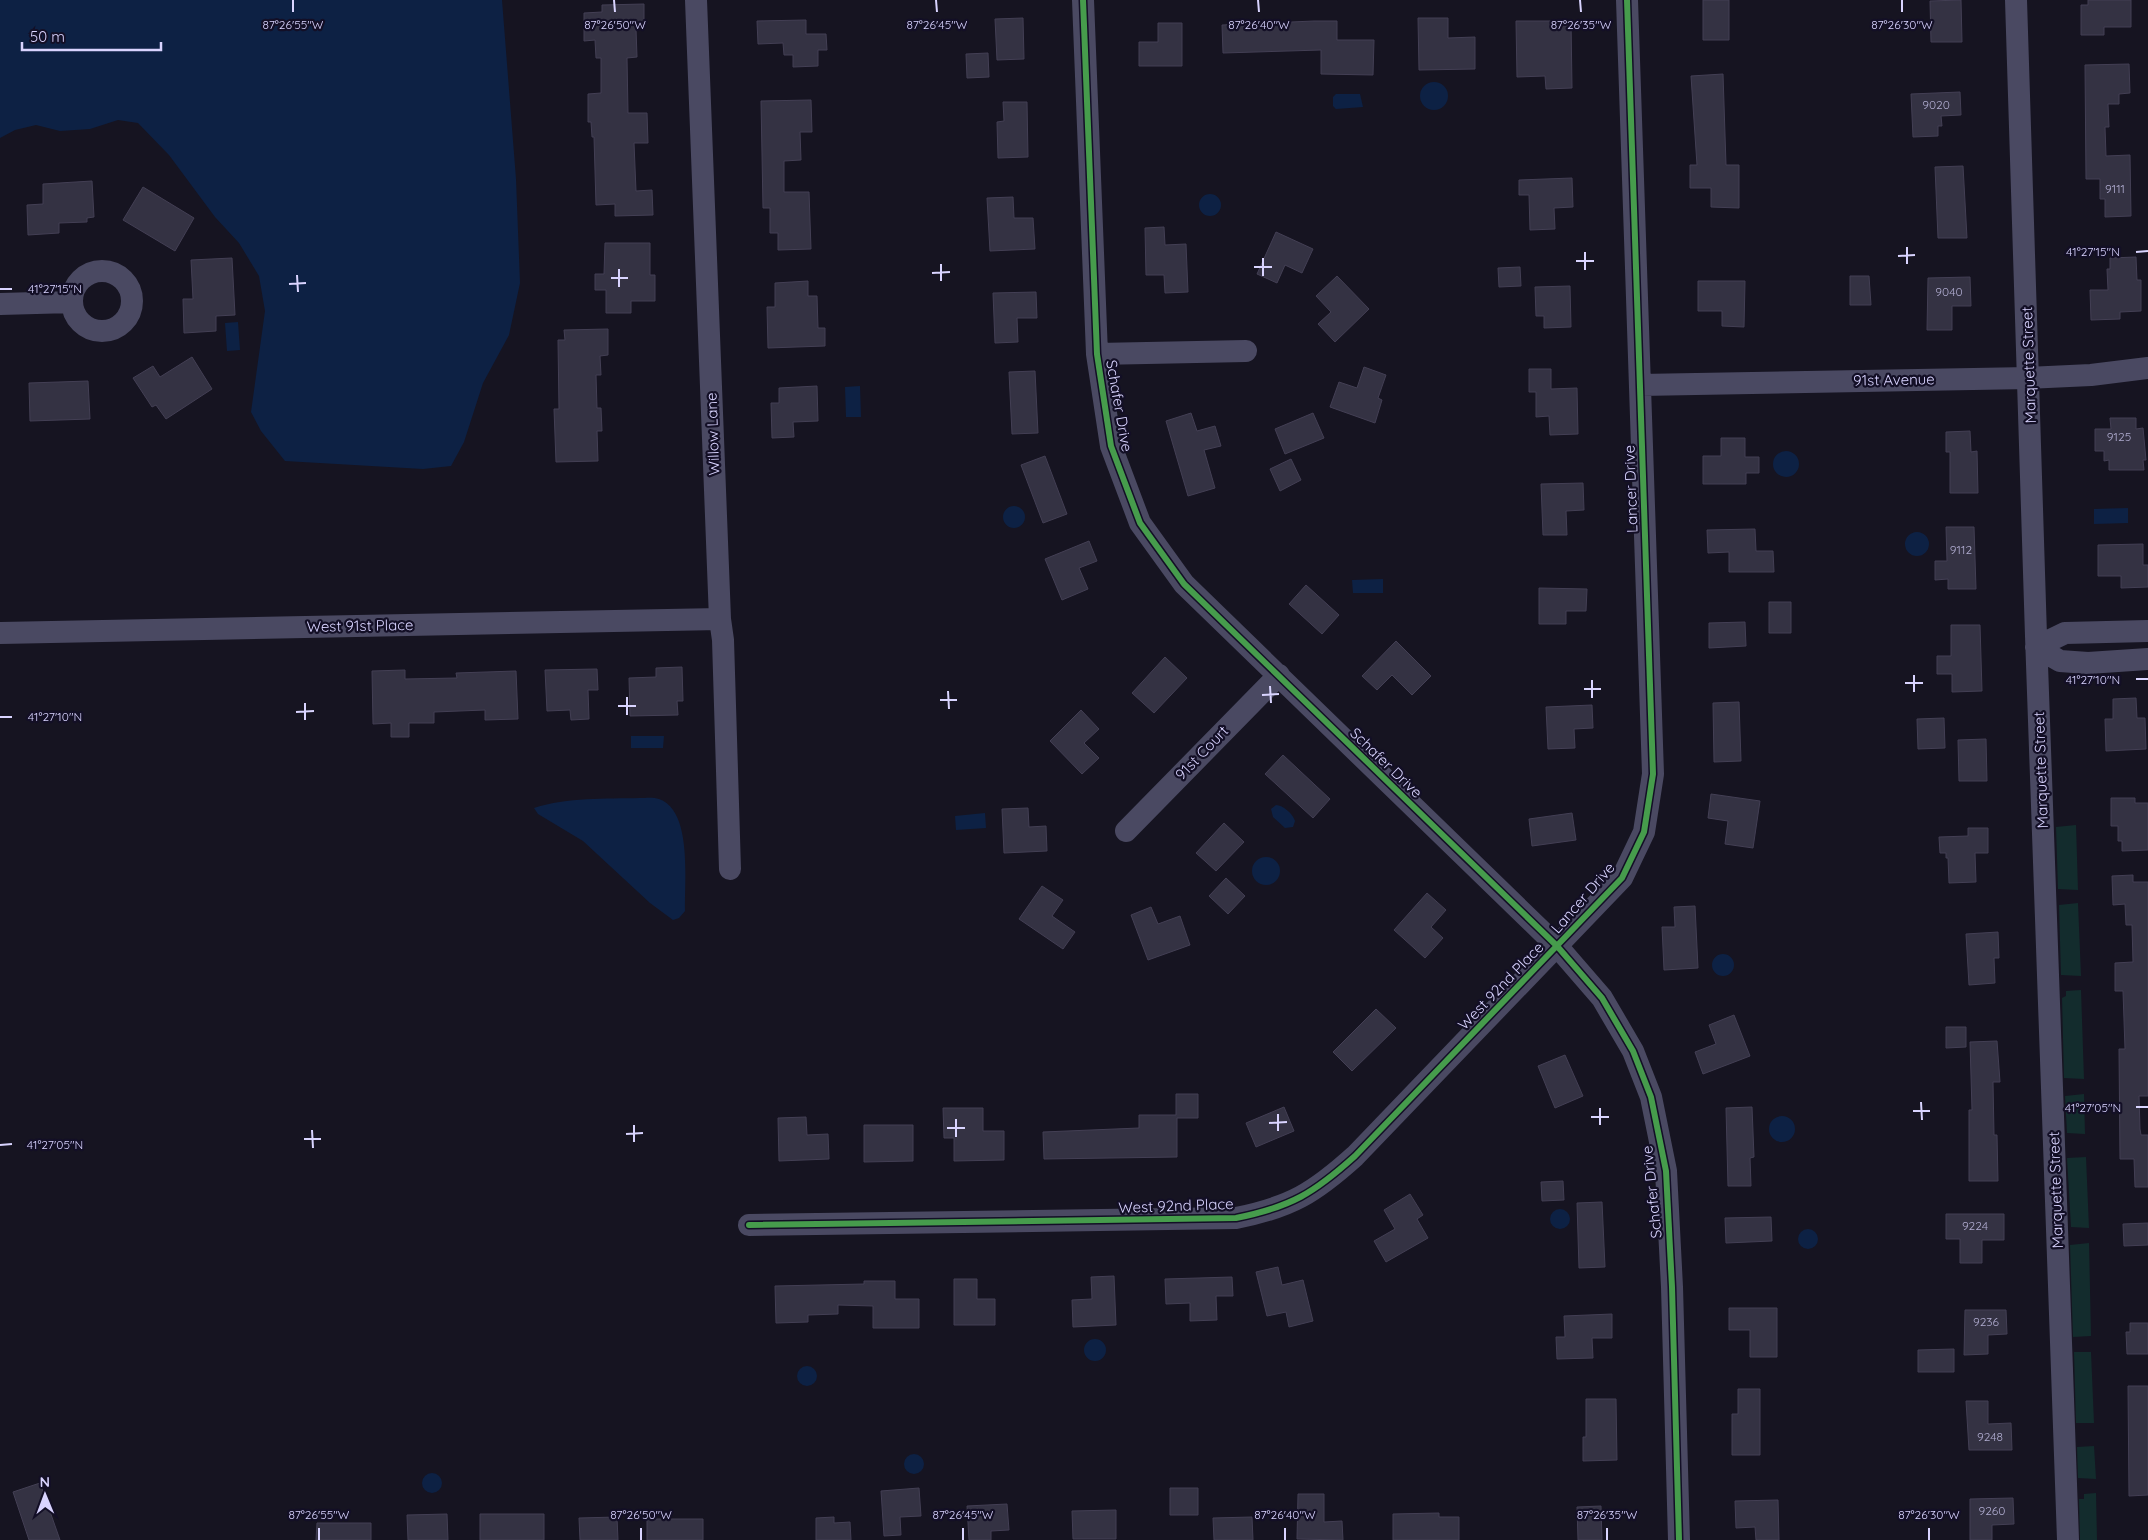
<svg xmlns="http://www.w3.org/2000/svg" width="2148" height="1540" viewBox="0 0 2148 1540" font-family="Quicksand,sans-serif">
	<style>
		.green { fill: #132c2d }
		.water { fill: #0d2144 }
		.building { fill: #343243; stroke: #433f54 }
		.lines { fill: none; stroke-linecap: round; stroke-linejoin: round }
		.minor { stroke: #4a4962; stroke-width: 22 }
		.cycleway-casing { stroke: #130f26; stroke-width: 9 }
		.cycleway { stroke: #469c4c; stroke-width: 6 }
		.ticks { fill: none; stroke: #d9d4ff; stroke-width: 2 }
		.labels { text-anchor: middle; stroke-width: 4.5; stroke-linejoin: round; paint-order: stroke }
		.number-label { font-size: 12px; fill: #b0acd0 }
		.street-label { font-size: 15px; fill: #d9d4ff; stroke: #130f26 }
		.ticks-label { font-size: 12px; text-anchor: middle; fill: #d9d4ff; stroke: #130f26; stroke-width: 4.5; stroke-linejoin: round; paint-order: stroke }
	</style>
	<rect width="100%" height="100%" fill="#161421"/>
	<path class="green" d="M2076,825L2078,890L2058,889L2056,827Z
		M2078,903L2081,976L2061,975L2059,905Z
		M2081,990L2084,1079L2064,1078L2062,998L2066,996V991Z
		M2084,1094L2085,1134L2067,1133L2065,1096Z
		M2086,1157L2089,1228L2071,1227L2067,1158Z
		M2089,1243L2091,1336L2073,1337L2070,1245Z
		M2074,1352H2091L2094,1423H2076Z
		M2094,1446L2096,1479L2078,1478L2077,1447Z
		M2096,1493L2097,1540H2080L2079,1499H2084V1494Z"/>
	<path class="water" d="M0,0H502L516,179L520,283L509,335L483,383L464,442L451,466L423,469L285,461L261,431L251,412L265,311L259,276L239,243L215,217L169,155L138,123L118,120L90,129L60,131L36,125L15,130L0,138Z
		M1420 96a14 14 0 1 1 28 0a14 14 0 1 1-28 0Z
		M1336,94H1360L1363,107L1336,109L1333,106V97Z
		M1199 205a11 11 0 1 1 22 0a11 11 0 1 1-22 0Z
		M238,322L240,350L227,351L225,323Z
		M860,386L861,417H846L845,387Z
		M1773 464a13 13 0 1 1 26 0a13 13 0 1 1-26 0Z
		M1003 517a11 11 0 1 1 22 0a11 11 0 1 1-22 0Z
		M2128,508V523L2094,524V509Z
		M1905 544a12 12 0 1 1 24 0a12 12 0 1 1-24 0Z
		M1383,579V593H1353L1352,580Z
		M631,736H664L663,748H631Z
		M640,798C645,798 654,797 659,799C693,811 684,882 685,911L679,918L673,920L650,903L583,841L538,814L534,808C568,797 605,799 640,798Z
		M1276,805C1283,805 1293,814 1295,821L1293,827L1285,828L1273,817L1271,809Z
		M985,813L986,828L956,830L955,816Z
		M1252 871a14 14 0 1 1 28 0a14 14 0 1 1-28 0Z
		M1712 965a11 11 0 1 1 22 0a11 11 0 1 1-22 0Z
		M1769 1129a13 13 0 1 1 26 0a13 13 0 1 1-26 0Z
		M1550 1219a10 10 0 1 1 20 0a10 10 0 1 1-20 0Z
		M1798 1239a10 10 0 1 1 20 0a10 10 0 1 1-20 0Z
		M1084 1350a11 11 0 1 1 22 0a11 11 0 1 1-22 0Z
		M797 1376a10 10 0 1 1 20 0a10 10 0 1 1-20 0Z
		M904 1464a10 10 0 1 1 20 0a10 10 0 1 1-20 0Z
		M422 1483a10 10 0 1 1 20 0a10 10 0 1 1-20 0Z"/>
	<path class="building" d="M1703,0H1729V40H1703Z
		M1961,0L1962,42H1931L1930,1Z
		M2088,0H2131V27H2104V35H2081V5H2088Z
		M644,4V29H636L637,57L627,58L628,113H647L648,143H634L636,191L652,190L653,215L615,216V204L596,205L594,137H592L591,122H588V94L601,93V58H596L595,40L584,41V13L602,12V5Z
		M1023,18L1024,59L997,60L995,19Z
		M1418,18H1448V38L1475,37V69L1419,70Z
		M806,20V34H826L827,50H818V66L793,67V55H784L783,43L758,44L757,21Z
		M1314,21H1337V40H1374L1373,75L1321,74V50L1223,53L1222,25Z
		M1516,21H1571L1572,88L1546,89L1545,76L1517,77Z
		M1158,23H1182V66H1139V42H1158Z
		M988,53L989,77L967,78L966,54Z
		M2129,64L2130,93L2119,94V104H2108L2109,127H2105L2106,156L2130,155L2131,216L2105,217V199H2100V179H2086L2085,65Z
		M1723,74L1726,165H1739V208L1711,207V188H1690V165H1697L1691,76Z
		M1960,92L1961,115L1941,116L1942,126H1938V136L1913,137L1911,94Z
		M811,100L812,132H800L801,160L784,161V192H809L811,249L778,250V233H770V208H763L761,101Z
		M1003,102H1027L1028,157L998,158L997,122L1004,121Z
		M1963,166L1967,238H1938L1935,167Z
		M1572,178L1573,207L1554,208L1555,229L1530,230L1529,195H1519V180Z
		M92,181L94,217L87,218V222L59,223V233L28,235L27,205L43,204V184Z
		M143,187L194,218L175,251L123,220Z
		M1013,197L1014,218H1033L1035,249L990,251L987,198Z
		M1164,227L1165,245L1186,244L1188,292L1165,293L1164,275H1146L1145,228Z
		M1276,232L1313,249L1302,273L1285,265L1277,283L1257,274Z
		M605,243H650V275H655V301H631V313H606V290H595V274H604Z
		M2136,257L2137,280H2141V311L2120,312V319L2091,320L2090,290H2108L2107,269H2110V258Z
		M232,258L235,315L216,316V331L184,333L183,299H193L191,260Z
		M1520,267L1521,286L1499,287L1498,268Z
		M1337,276L1369,309L1335,342L1318,324L1331,312L1316,296Z
		M1850,276H1869L1871,305H1850Z
		M1970,277L1971,306H1952V330H1927L1928,278Z
		M808,281V296H817L818,328H825V346L768,348L767,307H775V283Z
		M1698,281H1745L1744,327L1722,326V311H1698Z
		M1570,286L1571,327L1544,328V316H1536L1535,287Z
		M1036,292L1037,318H1017L1018,342L995,343L993,293Z
		M608,329V355L600,356L601,375H596L597,408H601L602,431H597L598,461L556,462L554,409H559L558,340H565L564,330Z
		M192,357L212,389L166,419L156,405L152,407L133,378L153,366L160,377Z
		M1364,367L1386,375L1378,398L1382,400L1375,423L1330,407L1339,382L1357,388Z
		M1529,369H1551V389L1577,388L1578,434L1550,435L1549,416L1536,417V392H1529Z
		M1035,371L1038,433L1012,434L1009,372Z
		M88,381L90,419L30,421L29,383Z
		M817,386L818,421L793,422L794,437L772,438L771,403H779V388Z
		M1191,413L1197,431L1215,426L1221,446L1204,450L1215,488L1188,496L1166,421Z
		M1313,413L1324,438L1285,454L1275,429Z
		M2110,418H2136V429L2143,428L2146,460H2143L2144,470H2109V460L2104,461V451H2095V429H2111Z
		M1970,431L1971,452L1977,451L1978,493H1950V452H1946V432Z
		M1721,438H1745V457H1759V473H1746V484H1703V456H1721Z
		M1045,456L1067,514L1043,523L1021,465Z
		M1291,459L1301,480L1280,491L1270,469Z
		M1583,483L1584,510L1566,511L1567,535H1543L1541,484Z
		M1946,527H1974L1976,589H1948V579L1935,580V561H1947Z
		M1755,529L1756,551H1773L1774,572H1729V552L1708,553L1707,530Z
		M1089,541L1097,561L1079,568L1088,589L1062,600L1045,559Z
		M2143,544V565H2148V587L2121,588V576H2098V545Z
		M1306,585L1339,615L1322,634L1289,604Z
		M1539,588L1587,589L1586,611H1566V624H1539Z
		M1769,602H1791V633H1769Z
		M1745,622L1746,646L1709,648V623Z
		M1951,625H1980L1982,691L1952,692V674H1937V656H1951Z
		M1396,641L1431,676L1412,695L1392,675L1377,690L1362,676Z
		M1165,657L1187,678L1154,713L1132,693Z
		M682,667L683,701H677L678,715L630,716L629,678L656,677V668Z
		M597,669L598,690H588L589,719L571,720L570,710L547,711L545,670Z
		M405,670V679L457,678L456,673L516,671L518,719L485,720V710L434,712V723H409V737H391V723L373,724L372,671Z
		M2136,698L2137,718H2145L2146,749L2106,751L2105,719H2113V699Z
		M1739,702L1741,761L1714,762L1713,703Z
		M1592,705L1593,728L1574,729L1575,748L1548,749L1546,707Z
		M1081,710L1099,729L1084,743L1099,758L1082,774L1050,741Z
		M1944,718L1945,748L1918,749L1917,719Z
		M1986,739L1987,781H1959L1958,740Z
		M1283,755L1330,799L1313,818L1265,774Z
		M1711,794L1760,801L1753,848L1725,844L1728,821L1708,818Z
		M2111,798H2135V803H2148V850L2122,851V841H2118V826H2111Z
		M1028,808L1029,827L1046,826L1047,851L1004,853L1002,809Z
		M1572,813L1576,840L1532,846L1529,819Z
		M1224,823L1244,842L1216,871L1196,853Z
		M1968,828H1988V853H1975L1976,882L1949,883L1948,858H1946V853H1940L1939,837L1968,836Z
		M2133,875V882H2148V1096H2139L2140,1129L2141,1135H2148V1187H2135L2134,1159H2120L2119,1049H2125L2123,991H2115V963L2133,962L2132,925H2126L2125,904L2113,905L2112,876Z
		M1226,878L1245,896L1228,914L1209,896Z
		M1042,886L1063,900L1052,916L1075,932L1063,949L1019,919Z
		M1427,893L1446,910L1431,927L1443,938L1425,958L1394,930Z
		M1695,906L1698,968L1664,970L1662,927H1675L1674,907Z
		M1151,907L1158,924L1180,916L1190,945L1148,960L1131,915Z
		M1998,932L1999,958H1994L1995,983L1969,985L1966,934Z
		M1376,1009L1396,1028L1352,1071L1333,1052Z
		M1734,1015L1750,1056L1703,1074L1695,1052L1716,1044L1709,1025Z
		M1946,1027H1966V1047L1946,1048Z
		M1997,1041L2000,1082H1993L1994,1135H1997L1998,1181H1969V1110H1972L1970,1042Z
		M1565,1055L1583,1096L1555,1108L1538,1066Z
		M1176,1094H1198V1118H1177V1157L1044,1159L1043,1132L1139,1128V1115H1176Z
		M1284,1107L1294,1131L1256,1147L1246,1123Z
		M1752,1107L1754,1157L1750,1158L1751,1186H1728L1726,1108Z
		M943,1108H983V1131H1004V1160L954,1161V1138H944Z
		M806,1117L807,1135L828,1134L829,1159L779,1161L778,1118Z
		M864,1125H913V1161L864,1162Z
		M1563,1181L1564,1200L1542,1201L1541,1182Z
		M1410,1194L1423,1215L1417,1219L1428,1238L1386,1262L1374,1241L1395,1229L1384,1210Z
		M1602,1202L1605,1267L1579,1268L1577,1203Z
		M1946,1214H2004V1240H1982V1263H1960V1239H1946Z
		M1771,1217L1772,1241L1726,1243L1725,1218Z
		M2148,1223V1245L2124,1246L2123,1224Z
		M1278,1267L1282,1285L1303,1280L1313,1321L1289,1327L1286,1312L1267,1316L1256,1272Z
		M1114,1276L1116,1325L1073,1327L1072,1300L1092,1299L1091,1277Z
		M1232,1277L1233,1296H1216L1217,1320L1190,1321V1303L1166,1304L1165,1279Z
		M954,1279H977V1299H995V1325H954Z
		M864,1281H895V1299H919V1328H873V1306L838,1305V1314L808,1315V1322L776,1323L775,1286L864,1284Z
		M1729,1308H1777V1357H1750V1330H1729Z
		M1965,1310H2006L2007,1334L1988,1335V1354L1964,1355Z
		M1612,1314V1338H1592L1593,1358L1557,1359L1556,1337H1565L1564,1316Z
		M2130,1323H2148V1354H2127L2126,1332H2130Z
		M1954,1349V1372H1918V1350Z
		M2128,1386H2148V1495L2129,1496Z
		M1738,1389H1760V1455H1732V1414H1738Z
		M1586,1399H1616L1617,1460L1583,1461V1437H1586Z
		M1966,1401H1988V1424L2011,1423L2012,1450H1969Z
		M40,1483L60,1540H29L13,1492Z
		M919,1488L921,1516L900,1517L901,1535L884,1536L881,1491Z
		M1170,1488H1198V1515H1170Z
		M1298,1494H1324V1522L1342,1521L1343,1540L1297,1539Z
		M2013,1498L2014,1524L1992,1525V1540H1970V1499Z
		M1778,1500L1779,1540H1756L1755,1527L1736,1528L1735,1501Z
		M1007,1504L1009,1530L991,1531V1540H969L967,1506Z
		M1601,1506L1602,1540H1578L1577,1507Z
		M1116,1510V1539H1073L1072,1511Z
		M1439,1513V1517H1459V1540H1393V1514Z
		M447,1514L448,1540H408L407,1515Z
		M480,1514H544V1540H480Z
		M617,1517L618,1540H580L579,1518Z
		M834,1517V1523L850,1522L851,1540H816V1518Z
		M1252,1517L1253,1540H1214L1213,1518Z
		M647,1519H703V1540H647Z
		M317,1523H371V1540H316Z"/>
	<g class="lines">
		<path class="minor" d="M696,0L720,619L723,640L730,869
			M1083,0L1097,354L1111,446L1140,523L1184,584L1557,946L1602,998L1633,1051L1651,1097L1666,1171L1672,1287L1679,1540
			M2016,0L2036,636L2068,1540
			M72 301a30 30 0 1 1 60 0a30 30 0 1 1-60 0Z
			M0,304L72,302
			M1097,354L1246,351
			M1640,385L2029,378L2091,375L2148,368
			M0,633L720,619
			M2036,647L2060,661L2088,663L2148,659
			M2036,647L2065,633L2148,631
			M1126,831L1279,675
			M749,1225L1236,1218C1291,1207 1314,1193 1355,1156L1622,878L1644,832L1653,774L1627,0"/>
		<defs>
			<path id="cycleway" d="M1083,0L1097,354L1111,446L1140,523L1184,584L1557,946L1602,998L1633,1051L1651,1097L1666,1171L1672,1287L1679,1540
				M749,1225L1236,1218C1291,1207 1314,1193 1355,1156L1622,878L1644,832L1653,774L1627,0"/>
		</defs>
		<use href="#cycleway" class="cycleway-casing"/>
		<use href="#cycleway" class="cycleway"/>
	</g>
	<path class="ticks" d="M293,0V12M614,0L615,12M936,0L937,12M1258,0L1259,12M1580,0L1581,12M1902,0V12M1907,247V264M1585,252V270M2136,252L2148,251M1898,256L1915,255M1263,258V276M1576,261H1594M941,264V281M1254,267H1272M619,269V287M932,273L950,272M297,275L298,292M611,278H628M289,284L306,283M0,289H12M1914,675V692M2136,679H2148M1592,680V698M1905,683H1923M1270,686L1271,703M1584,689H1601M948,691L949,709M1262,695L1279,694M627,697V715M940,700H957M305,703V720M618,706H636M296,712L314,711M0,717H12M1921,1102L1922,1120M2136,1107H2148M1600,1108V1125M1913,1111H1930M1278,1114V1131M1591,1117H1609M956,1119V1137M1269,1123L1287,1122M634,1125V1142M947,1128H965M312,1130L313,1148M626,1134L643,1133M304,1139H321M0,1145L12,1144M319,1528V1540M641,1528V1540M963,1528V1540M1285,1528V1540M1607,1528V1540M1929,1528V1540"/>
	<g class="labels">
		<g class="number-label">
			<text x="1936" y="109">9020</text>
			<text x="2115" y="193">9111</text>
			<text x="1949" y="296">9040</text>
			<text x="2119" y="441">9125</text>
			<text x="1961" y="554">9112</text>
			<text x="1975" y="1230">9224</text>
			<text x="1986" y="1326">9236</text>
			<text x="1990" y="1441">9248</text>
			<text x="1992" y="1515">9260</text>
		</g>
		<g class="street-label">
			<text transform="translate(2029 365) rotate(-92)" y="5">Marquette Street</text>
			<text transform="translate(1894 380) rotate(-1)" y="5">91st Avenue</text>
			<text transform="translate(1119 406) rotate(80)" y="5">Schafer Drive</text>
			<text transform="translate(713 434) rotate(-92)" y="5">Willow Lane</text>
			<text transform="translate(1631 489) rotate(-92)" y="5">Lancer Drive</text>
			<text transform="translate(360 626) rotate(-1)" y="5">West 91st Place</text>
			<text transform="translate(1202 753) rotate(-46)" y="5">91st Court</text>
			<text transform="translate(1386 763) rotate(44)" y="5">Schafer Drive</text>
			<text transform="translate(2041 770) rotate(-92)" y="5">Marquette Street</text>
			<text transform="translate(1583 898) rotate(-49)" y="5">Lancer Drive</text>
			<text transform="translate(1501 986) rotate(-46)" y="5">West 92nd Place</text>
			<text transform="translate(2056 1190) rotate(-92)" y="5">Marquette Street</text>
			<text transform="translate(1652 1192) rotate(-96)" y="5">Schafer Drive</text>
			<text transform="translate(1176 1206) rotate(-2)" y="5">West 92nd Place</text>
		</g>
	</g>
	<g class="ticks-label">
		<text x="293" y="29">87°26'55"W</text>
		<text x="615" y="29">87°26'50"W</text>
		<text x="937" y="29">87°26'45"W</text>
		<text x="1259" y="29">87°26'40"W</text>
		<text x="1581" y="29">87°26'35"W</text>
		<text x="1902" y="29">87°26'30"W</text>
		<text x="2093" y="256">41°27'15"N</text>
		<text x="55" y="293">41°27'15"N</text>
		<text x="2093" y="684">41°27'10"N</text>
		<text x="55" y="721">41°27'10"N</text>
		<text x="2093" y="1112">41°27'05"N</text>
		<text x="55" y="1149">41°27'05"N</text>
		<text x="319" y="1519">87°26'55"W</text>
		<text x="641" y="1519">87°26'50"W</text>
		<text x="963" y="1519">87°26'45"W</text>
		<text x="1285" y="1519">87°26'40"W</text>
		<text x="1607" y="1519">87°26'35"W</text>
		<text x="1929" y="1519">87°26'30"W</text>
	</g>
	<g transform="translate(45 1495) rotate(359)" stroke="#130f26" stroke-width="4" paint-order="stroke">
	<path d="M0-4L9 19L0 12L-9 19Z" fill="#d9d4ff"/>
	<text y="-8" font-size="14" font-weight="bold" text-anchor="middle" fill="#d9d4ff">N</text>
	</g>
	<path d="M22 42v8h139v-8" fill="none" stroke="#d9d4ff" stroke-width="2.5"/>
	<text x="30" y="42" font-size="15" fill="#d9d4ff" stroke="#130f26" stroke-width="4" paint-order="stroke">50 m</text>
</svg>
